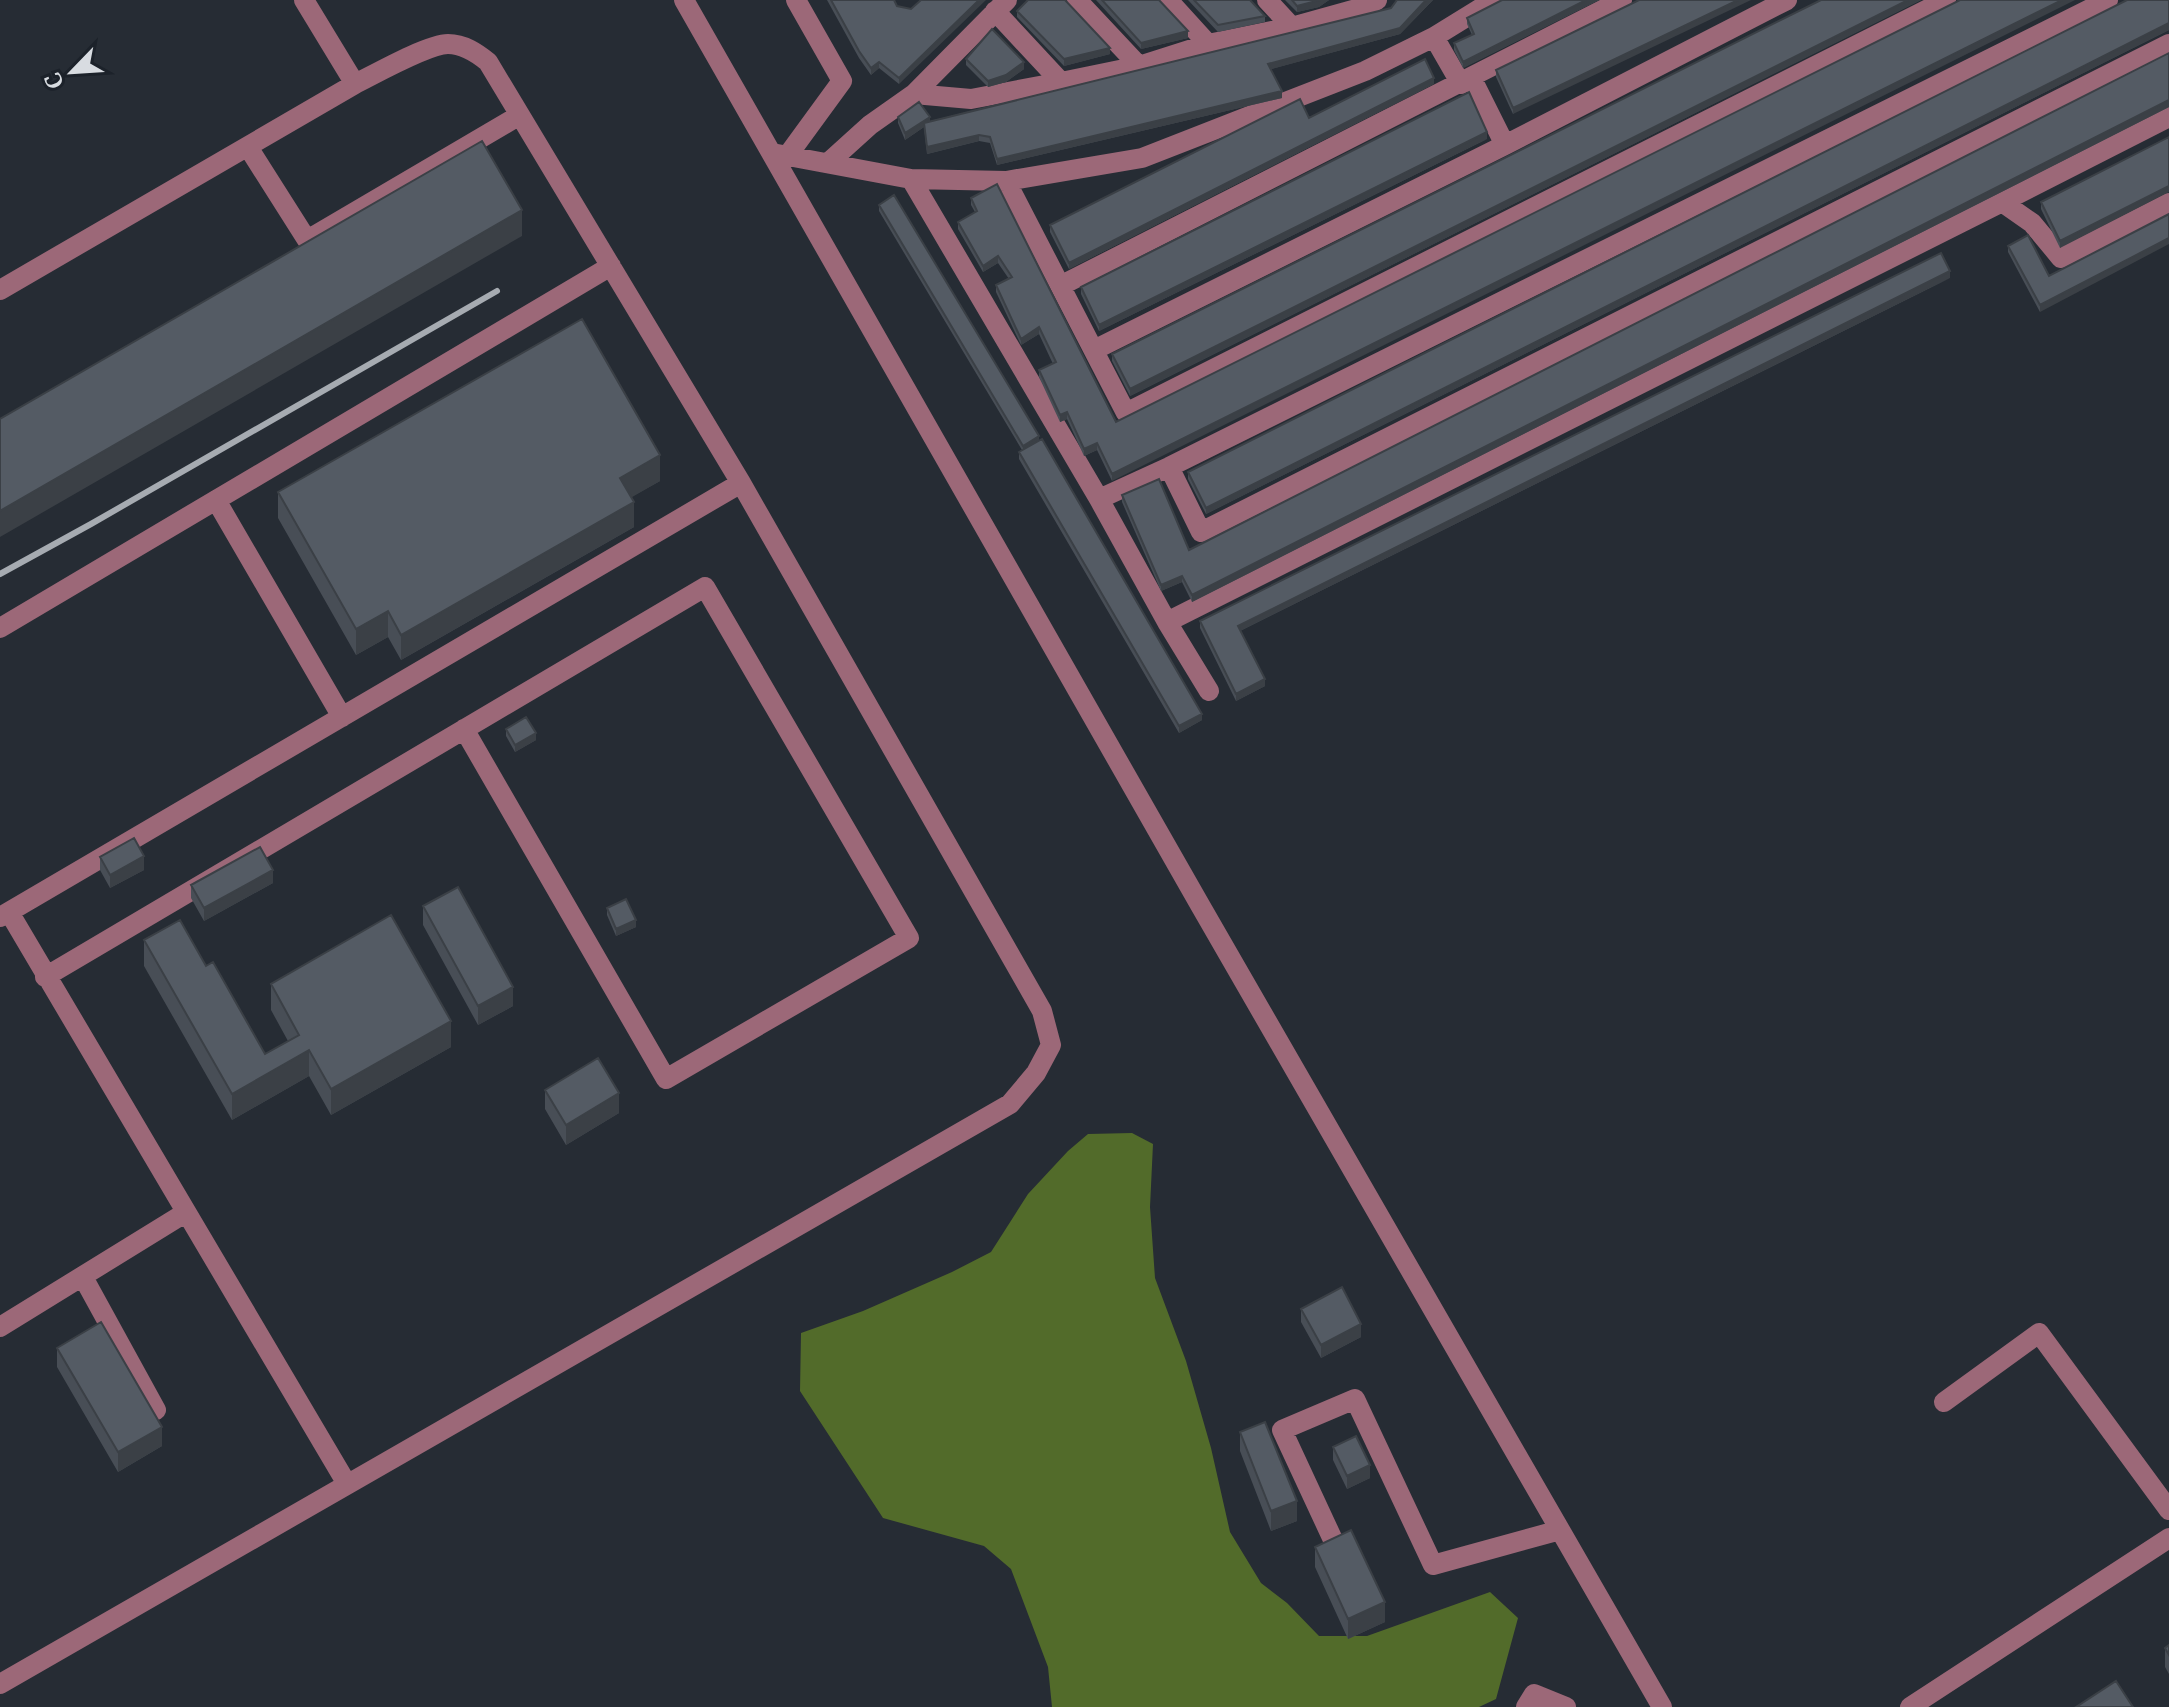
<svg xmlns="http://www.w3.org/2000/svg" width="2169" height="1707" viewBox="0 0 2169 1707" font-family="Merriweather,serif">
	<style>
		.forest { fill: #526b2a }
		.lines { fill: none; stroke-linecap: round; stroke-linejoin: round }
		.minor { stroke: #9c6878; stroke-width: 20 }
		.rail { stroke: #a6abb1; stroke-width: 6 }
		.wall { fill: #484e56 }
		.shaded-wall { fill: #3b4046 }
		.building { fill: #545b64; stroke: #3b4046; stroke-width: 2 }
	</style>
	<rect width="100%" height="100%" fill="#262c34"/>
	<path class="forest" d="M1132,1133L1153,1144L1150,1207L1155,1278L1186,1361L1211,1448L1230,1532L1261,1583L1287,1603L1319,1636H1367L1490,1592L1518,1618L1496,1699L1479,1707H1052L1048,1667L1011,1569L984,1546L883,1518L800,1391L801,1333L863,1311L952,1272L991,1252L1028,1194L1068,1151L1088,1134Z"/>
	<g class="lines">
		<path class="minor" d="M304,0L355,84
			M684,0L1200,905L1662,1707
			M1077,0L1139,66
			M1168,0L1208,44
			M1267,0L1292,27
			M995,11L1061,82
			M1434,37L1461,84
			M1472,79L1505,145
			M914,94L971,99L1061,82L1139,66L1208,44L1292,27L1367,6L1377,0
			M248,147L307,240L520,115
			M772,153L911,179L1099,499L1167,622L2002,202L2032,223L2061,258L2169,203
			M788,155L842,81L796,0
			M828,163L870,125L914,94L1007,0
			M911,179L1006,181L1142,158L1365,71L1434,37L1494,0
			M1006,181L1126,413L1946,0
			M2002,202L2169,117
			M1062,285L1622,0
			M0,290L355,84C375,74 428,44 448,44C464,44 477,53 488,62L741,483L1042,1011L1051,1045L1036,1073L1010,1104L0,1684
			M1094,350L1505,145L1787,0
			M1169,467L1201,532L2169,44
			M1099,499L1169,467L2108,0
			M216,500L342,717
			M1167,622L1209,691
			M0,628L611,266
			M9,912L347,1484
			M0,917L741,483
			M45,977L705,587L909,938L666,1079L464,729
			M83,1277L156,1410
			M0,1327L185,1213
			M1944,1402L2039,1333L2169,1510
			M1334,1542L1282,1430L1355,1399L1433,1565L1560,1530
			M1526,1707L1534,1694L1566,1707
			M1910,1707L2169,1538"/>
		<path class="rail" d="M0,574L91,524L497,291"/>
	</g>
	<path class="wall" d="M827,0H894L897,6L911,9L899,84L879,68L871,75L859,58Z
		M1096,0H1159L1188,38L1141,49Z
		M1188,0H1250L1265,16V22L1218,32Z
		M1285,0H1329L1319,7L1297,12Z
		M1397,0H1433L1400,34L1271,69L1282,98L997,165L990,143L979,141L927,154L924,127L905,140L898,123V117L930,121L1391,8Z
		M1502,0H1599L1463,68L1454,50V43L1472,35L1467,24V18Z
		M1639,0L1513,114L1496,77V70Z
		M1821,0H1921L1130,396L1112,361V354Z
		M2169,0V30L1206,514L1188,479V472Z
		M1017,11L1110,54L1064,66L1017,17Z
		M2169,53V107L1192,602L1182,582L1161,591L1122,502V495L1189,550Z
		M966,59L1024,69L1006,82L988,87L966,65Z
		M1434,84L1069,269L1050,232V225L1309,118Z
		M2169,137L2060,248L2041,209V202Z
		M1487,139L1099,331L1081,294V287Z
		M971,198L1116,422L1112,481L1097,450L1084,456L1067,419L1060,422L1039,377V370L1053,364L1039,334L1021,345L996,292V285L1009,279L998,263L983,272L958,229V222L975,212L971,205Z
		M879,205L1039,441L1202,720L1179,733L1019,459V452L1022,450L879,211Z
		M2008,246L2049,276L2040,312L2008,252Z
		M1950,278L1240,631L1265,686L1236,701L1200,628V621Z
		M660,481L631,497L634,527L401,660L388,637L356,655L278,518V492Z
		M506,729L536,740L515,752L506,736Z
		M100,857L144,870L110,888L100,870Z
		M273,883L204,921L191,898V885Z
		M423,906L513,1006L478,1025L423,925Z
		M607,908L636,927L616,936L607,915Z
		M144,940L206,966L265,1054L288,1041L271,1010V984L451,1047L331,1115L309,1076L232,1120L144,966Z
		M545,1090L619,1113L566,1145L545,1109Z
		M1301,1309L1361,1337L1321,1358L1301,1322Z
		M57,1348L162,1446L118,1472L57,1367Z
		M1240,1432L1297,1521L1271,1531L1240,1451Z
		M1333,1447L1370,1478L1347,1489L1333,1460Z
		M1315,1547L1385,1622L1348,1639L1315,1567Z
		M2169,1645V1674L2165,1667V1648Z"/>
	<path class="shaded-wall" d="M979,0H986L899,84V78Z
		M1320,0H1329L1319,7L1297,12V6Z
		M1426,0H1433L1400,34L1268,70V64Z
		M1586,0H1599L1463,68V62Z
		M1738,0H1751L1513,114V108Z
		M1908,0H1921L1130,396V389Z
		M2062,0H2075L1112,481V474Z
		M2169,23V30L1206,514V508Z
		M1188,31V38L1141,49V43Z
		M1110,48V54L1064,66V59Z
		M879,62V68L871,75V68Z
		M1024,62V69L1006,82L988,87V81Z
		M1434,78V84L1069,269V263Z
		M1282,91V98L997,165V159Z
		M2169,100V107L1192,602V595Z
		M930,117V123H924V127L905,140V133Z
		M1487,132V139L1099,331V325Z
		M979,135V141L927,154V147Z
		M2169,186V192L2060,248V241Z
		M522,210V236L0,537V511Z
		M2169,238V244L2040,312V305Z
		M998,256V263L983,272V266Z
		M1950,271V278L1238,632V626Z
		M1039,327V334L1021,345V339Z
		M1067,412V419L1060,422V415Z
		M1039,436V443L1023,452V446Z
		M1097,443V450L1084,456V449Z
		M660,455V481L620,504V478Z
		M634,502V527L401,660V635Z
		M1182,576V582L1161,591V585Z
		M388,611V637L356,655V629Z
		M1265,679V686L1236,701V694Z
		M1202,714V720L1179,733V726Z
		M536,733V740L515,752V745Z
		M144,856V870L110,888V875Z
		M273,870V883L204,921V908Z
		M636,920V927L616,936V929Z
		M513,987V1006L478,1025V1006Z
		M451,1021V1047L331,1115V1089Z
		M309,1050V1076L232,1120V1094Z
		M619,1093V1113L566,1145V1125Z
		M1361,1324V1337L1321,1358V1345Z
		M162,1427V1446L118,1472V1452Z
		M1370,1465V1478L1347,1489V1476Z
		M1297,1501V1521L1271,1531V1511Z
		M1385,1602V1622L1348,1639V1619Z"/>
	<path class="building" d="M831,0H894L897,6L911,9L921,0H979L899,78L879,62L871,68L859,51Z
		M1028,0H1065L1110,48L1064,59L1017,11Z
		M1102,0H1159L1188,31L1141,43Z
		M1194,0H1250L1265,16L1218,25Z
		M1292,0H1320L1297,6Z
		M1397,0H1426L1400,28L1268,64L1282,91L997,159L990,137L979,135L927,147L924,123L1391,8Z
		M1502,0H1586L1463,62L1454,43L1474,34L1467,18Z
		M1639,0H1738L1513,108L1496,70Z
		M1821,0H1908L1130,389L1112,354Z
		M1960,0H2062L1112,474L1097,443L1084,449L1067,412L1060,415L1039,370L1056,362L1039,327L1021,339L996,285L1012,277L998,256L983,266L958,222L977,211L971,198L997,184L1116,422Z
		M2127,0H2169V23L1206,508L1188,472Z
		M992,29L1024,62L1006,75L988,81L966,59Z
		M2169,53V100L1192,595L1182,576L1161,585L1122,495L1159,479L1189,550Z
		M1425,59L1434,78L1069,263L1050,225L1300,99L1309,118Z
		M1469,92L1487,132L1099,325L1081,287Z
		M919,102L930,117L905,133L898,117Z
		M2169,137V186L2060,241L2041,202Z
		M482,141L522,210L0,511V419Z
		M894,195L1039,436L1023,446L879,205Z
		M2169,214V238L2040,305L2008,246L2028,235L2049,276Z
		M1941,253L1950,271L1238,626L1265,679L1236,694L1200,621Z
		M582,319L660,455L620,478L634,502L401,635L388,611L356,629L278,492Z
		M1042,439L1202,714L1179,726L1019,452Z
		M526,717L536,733L515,745L506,729Z
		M134,838L144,856L110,875L100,857Z
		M260,847L273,870L204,908L191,885Z
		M458,887L513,987L478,1006L423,906Z
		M626,899L636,920L616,929L607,908Z
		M391,915L451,1021L331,1089L309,1050L232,1094L144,940L180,920L206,966L213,962L265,1054L299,1035L271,984Z
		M598,1058L619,1093L566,1125L545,1090Z
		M1342,1287L1361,1324L1321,1345L1301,1309Z
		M101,1322L162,1427L118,1452L57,1348Z
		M1265,1422L1297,1501L1271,1511L1240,1432Z
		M1356,1436L1370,1465L1347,1476L1333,1447Z
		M1351,1530L1385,1602L1348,1619L1315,1547Z
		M2169,1645V1655L2165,1648Z
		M2116,1681L2133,1707H2076Z"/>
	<g transform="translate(72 72) rotate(245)" stroke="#1c222a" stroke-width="6" paint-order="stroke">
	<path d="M0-6L14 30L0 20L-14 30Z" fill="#d8dce1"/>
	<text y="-12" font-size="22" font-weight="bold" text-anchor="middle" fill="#d8dce1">С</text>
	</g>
</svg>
